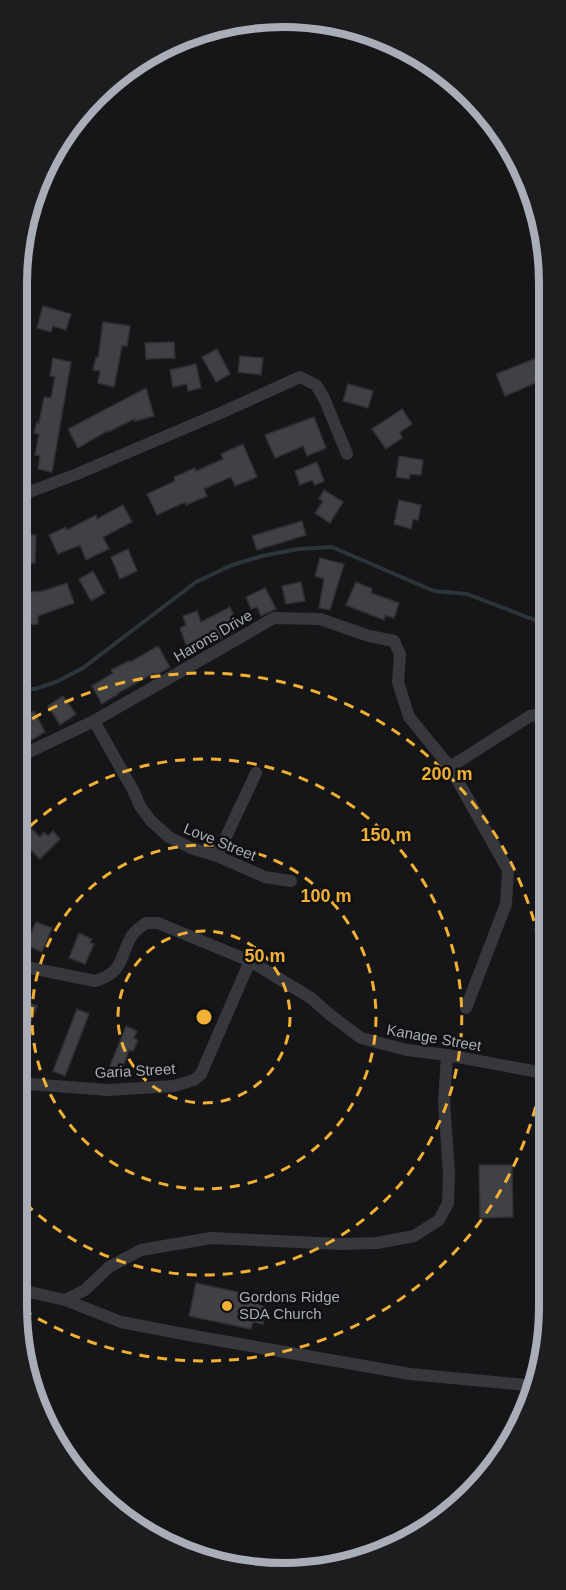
<svg xmlns="http://www.w3.org/2000/svg" width="566" height="1590" viewBox="0 0 566 1590" font-family="Helvetica,sans-serif">
	<style>
		.lines { fill: none; stroke-linecap: round; stroke-linejoin: round }
		.stream { stroke: #2c353c; stroke-width: 4 }
		.building { fill: #404145; stroke: #303034; stroke-width: 1.5 }
		.minor { stroke: #37383d; stroke-width: 12 }
		.ring { fill: none; stroke: #f2b134; stroke-width: 3; stroke-dasharray: 10 8 }
		.poi-dot { fill: #f2b134; stroke: #111113; stroke-width: 2 }
		.labels { text-anchor: middle; stroke-width: 5; stroke-linejoin: round; paint-order: stroke }
		.street-label { font-size: 15px; fill: #a8adb8; stroke: #111113 }
		.poi-label { font-size: 15px; fill: #a8adb8; stroke: #111113; text-anchor: start }
		.rim { fill: none; stroke: #a8adb8; stroke-width: 8 }
		.centre { fill: #f2b134; stroke: #111113; stroke-width: 3 }
		.ring-label { font-size: 18px; text-anchor: middle; font-weight: bold; fill: #f2b134; stroke: #111113; stroke-width: 5; stroke-linejoin: round; paint-order: stroke }
	</style>
	<rect width="100%" height="100%" fill="#161618"/>
	<g class="lines">
		<path class="stream" d="M16,689H35L56,682L83,668L196,582L232,565L262,556L298,549L332,547L434,591L467,594L548,625"/>
	</g>
	<path class="building" d="M43,306L71,314L66,330L53,326L51,332L37,328Z
		M103,322L130,326L127,346H122L114,387L98,383L100,371L93,370L96,357L98,358Z
		M174,342L175,358L146,359L145,343Z
		M217,349L230,374L216,382L202,357Z
		M240,356L263,358L261,375L238,372Z
		M539,357L547,378L505,396L496,374Z
		M53,358L71,362L52,472L38,469L40,456L35,455L39,434L34,433L37,422L39,423L44,397L51,398L55,377L50,376Z
		M196,364L201,388L188,391L187,384L173,387L170,370Z
		M348,384L373,391L368,408L343,401Z
		M146,388L154,416L135,421L134,419L108,432L107,431L78,448L68,429Z
		M402,409L412,424L400,432L402,438L386,449L372,429Z
		M314,417L326,448L307,456L303,446L275,458L265,435Z
		M243,444L257,477L235,486L231,477L204,489L207,496L186,505L185,502L157,515L147,494L175,481L174,477L195,468L196,471L223,459L221,454Z
		M399,456L423,460L421,475L410,474L409,479L396,477Z
		M317,462L324,481L315,485L312,480L300,485L295,471Z
		M324,490L343,502L330,523L315,513L323,501L319,499Z
		M399,500L421,505L418,520L413,519L411,529L394,524Z
		M123,505L132,522L103,537L109,549L86,560L80,545L58,554L49,535L66,527L67,530L96,515L97,519Z
		M302,521L306,535L257,550L252,536Z
		M20,535H36L35,563H19Z
		M128,549L137,571L120,579L111,557Z
		M320,558L344,564L330,610L319,608L324,579L315,576Z
		M93,571L105,593L91,601L79,579Z
		M301,582L305,601L286,604L282,586Z
		M356,582L372,589L371,593L399,603L394,618L385,615L384,620L346,605Z
		M67,583L74,603L38,616V624L17,625L16,593L43,591Z
		M265,588L276,609L261,616L257,607L251,609L246,597Z
		M230,607L235,619L230,621L235,631L209,645L189,653L180,628L186,625L183,616L197,611L201,622Z
		M158,646L170,667L155,676L154,673L118,693V694L102,704L92,686L113,673L111,670L129,661L130,662Z
		M63,696L76,714L60,725L48,706Z
		M34,711L45,732L32,740L20,719Z
		M32,829L40,837L44,832L48,836L53,831L60,839L40,859L27,846L30,843L24,837Z
		M36,922L52,928L42,952L26,945Z
		M79,933L92,939L90,943L94,944L85,964L69,958Z
		M24,1001L37,1006L17,1056L16,1020Z
		M77,1009L89,1014L65,1076L53,1071Z
		M126,1026L137,1031L134,1038L138,1040L133,1051L129,1050L122,1070L110,1066Z
		M479,1165H512L513,1217L480,1218Z
		M196,1283L261,1297L259,1305L266,1307L263,1324L253,1322L251,1329L189,1316Z"/>
	<g class="lines">
		<path class="minor" d="M16,497L77,474L225,411L300,377L316,385L324,398L347,454
			M94,721L133,790L140,806L151,821L169,837L191,848L217,856L265,877L291,881
			M16,758L94,721L274,618L320,619L369,636L394,641L400,654L398,682L409,717L450,767L508,870L506,904L466,1008
			M450,767L530,716L548,713
			M217,856L256,773
			M16,965L95,981C124,972 119,959 131,937C134,931 141,927 146,923H158L250,961L311,998L329,1014L361,1038L407,1050L447,1055L549,1074
			M16,1083L108,1090L174,1086L194,1080L201,1074L250,961
			M16,1289L65,1300L121,1322L194,1336L410,1374L536,1386
			M65,1300L85,1290L109,1267L141,1250L211,1238L340,1244L377,1243L414,1236L439,1220L448,1203L449,1174L444,1101L447,1055"/>
	</g>
	<g class="ring">
		<circle cx="204" cy="1017" r="86"/>
		<circle cx="204" cy="1017" r="172"/>
		<path d="M17 839A258 258 0 1 1 17 1195"/>
		<path d="M17 728A344 344 0 1 1 17 1306"/>
	</g>
	<circle class="poi-dot" cx="227" cy="1306" r="6"/>
	<g class="labels">
		<g class="street-label">
			<text transform="translate(213 636) rotate(-30)" y="5">Harons Drive</text>
			<text transform="translate(220 842) rotate(22)" y="5">Love Street</text>
			<text transform="translate(434 1038) rotate(10)" y="5">Kanage Street</text>
			<text transform="translate(135 1071) rotate(-3)" y="5">Garia Street</text>
		</g>
		<g class="poi-label">
			<text x="239" y="1302">Gordons Ridge<tspan x="239" dy="17">SDA Church</tspan></text>
		</g>
	</g>
	<path d="M0 0H566V1590H0ZM283 27H283A256 256 0 0 1 539 283V1307A256 256 0 0 1 283 1563H283A256 256 0 0 1 27 1307V283A256 256 0 0 1 283 27Z" fill="#1d1d20" fill-rule="evenodd"/>
	<path class="rim" d="M283 27H283A256 256 0 0 1 539 283V1307A256 256 0 0 1 283 1563H283A256 256 0 0 1 27 1307V283A256 256 0 0 1 283 27Z"/>
	<circle cx="204" cy="1017" r="9" class="centre"/>
	<g class="ring-label">
		<text x="447" y="780">200 m</text>
		<text x="386" y="841">150 m</text>
		<text x="326" y="902">100 m</text>
		<text x="265" y="962">50 m</text>
	</g>
</svg>
